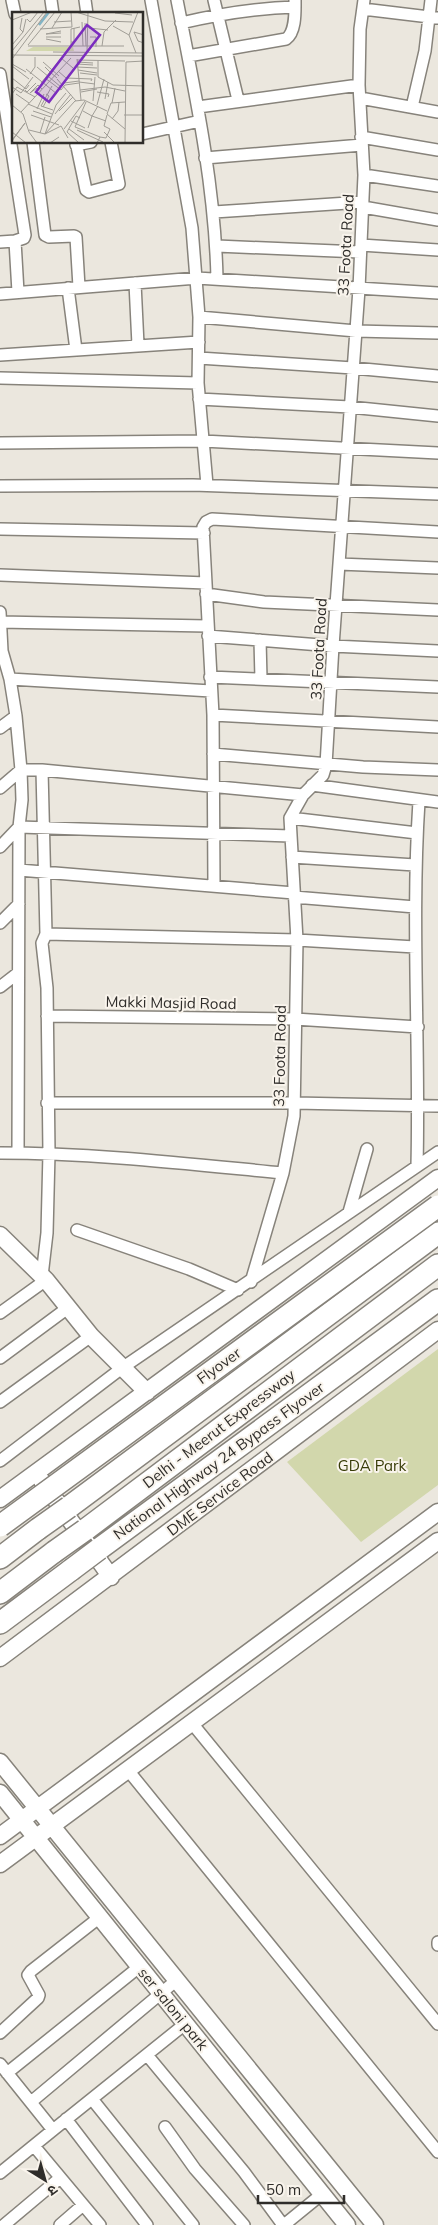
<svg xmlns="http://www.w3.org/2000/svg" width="438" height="2225" viewBox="0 0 438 2225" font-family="Mulish,'Noto Sans Devanagari',sans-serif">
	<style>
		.green { fill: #d2d7ac }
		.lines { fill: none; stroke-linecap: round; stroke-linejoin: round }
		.street-casing { stroke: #87837b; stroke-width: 14 }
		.secondary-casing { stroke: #87837b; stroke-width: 19 }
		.highway-casing { stroke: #87837b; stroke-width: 24 }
		.street { stroke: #fff; stroke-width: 11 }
		.secondary { stroke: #fff; stroke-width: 16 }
		.highway { stroke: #fff; stroke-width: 21 }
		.highway-bridge-casing { stroke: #87837b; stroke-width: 24; stroke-linecap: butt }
		.highway-bridge { stroke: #fff; stroke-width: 21 }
		.labels { text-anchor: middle; stroke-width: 4; stroke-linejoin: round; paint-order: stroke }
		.street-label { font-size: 15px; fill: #2f2d2a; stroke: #f9f4ec }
		.park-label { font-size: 15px; fill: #383c07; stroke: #f9f4ec }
		.inset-river { fill: none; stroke: #82b4c5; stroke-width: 2.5 }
		.inset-road { fill: none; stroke: #a09d96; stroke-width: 1 }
		.view { fill: #7b2cbf; fill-opacity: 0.15; stroke: #7b2cbf; stroke-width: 2.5 }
		.inset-edge { fill: none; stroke: #2f2d2a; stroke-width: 2.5 }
	</style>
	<rect width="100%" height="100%" fill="#ebe7de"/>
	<path class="green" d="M438,1349V1485L361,1542L287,1462Z"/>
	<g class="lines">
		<defs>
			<path id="street" d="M12,0L15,14
				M51,0L53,14
				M85,0L87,14
				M151,0L192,228L199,317L198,383
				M177,0C195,92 215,185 217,279
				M214,0L238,100
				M363,9L438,18
				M181,23C219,14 256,8 295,7
				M188,56L286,39C296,32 295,12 295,0
				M0,74L25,235L24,238L15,241L18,292
				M360,98L438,112
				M198,107L359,85
				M412,107L425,51L431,0
				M142,134L200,121
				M361,137L438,150
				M33,142L45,235L49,237L74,236L76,237L79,287
				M76,142L86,190L89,192L119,184L111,142
				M76,145L91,142
				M205,158L362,145
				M364,175L438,186
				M363,207L438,220
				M214,212L363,202
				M0,242L15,241
				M361,245L438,250
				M217,246L360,252
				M135,283L138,345
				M68,288L76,350
				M0,294L197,278L438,293
				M199,317L356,331L438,333
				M0,355L199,342
				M199,358L353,368L438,376
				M0,378L198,383L207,485
				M199,399L350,407L438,416
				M0,443L203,441L438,453
				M0,486L193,485L438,494
				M0,529L204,533
				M339,564L438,568
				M0,575L206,583
				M206,594L264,602L438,610
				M0,612L2,651L10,679L16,716L21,770L22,800L19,827L18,1153
				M0,622L207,626
				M208,636L333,646L438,651
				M260,640L261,679
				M210,677L438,687
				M10,679L211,691
				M213,715L438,727
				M0,728L16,716
				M213,754L363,767L438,770
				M312,785L438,802
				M0,788L21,770H42L303,795
				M290,818L417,833
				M0,847L19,827L290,836
				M292,857L415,865
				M19,870L294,893
				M214,885L213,715L203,527L206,522L212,519L438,532
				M294,897L415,907
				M0,923L19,904
				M46,934L297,940L415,947
				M0,987L18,973
				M47,1016L295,1019L418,1027
				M47,1103H295L438,1106
				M0,1153C95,1153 189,1164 283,1173
				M417,1166C420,1044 411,923 419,801
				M349,1212L367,1149
				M77,1230L189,1269L238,1290
				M42,1276L47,1233L49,1153L47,988L42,943L46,934L42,770
				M251,1282L283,1173L294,1116L297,940L290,818L303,795L323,775L326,765L333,646L359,289L364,175L359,85L360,29L364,0
				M0,1313L46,1280
				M0,1358L69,1307
				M0,1402L91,1336
				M0,1461L122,1368L438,1152
				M191,1722L438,2024
				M127,1769L438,2152
				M438,1942V1945
				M0,2033L38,1998L39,1995L28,1975L31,1971L100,1917
				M147,2055L244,2172L283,2225
				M0,2064L53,2130L185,2024
				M7,2073L139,1967
				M92,2099L193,2225
				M31,2102L178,1979
				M66,2119L147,2225
				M165,2127L195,2169L244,2225
				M34,2146L100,2225
				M0,2173L53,2130
				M4,2225L60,2178
				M60,2225L83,2205
				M284,2225L322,2194"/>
			<path id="secondary" d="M0,1235L46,1280L91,1336L147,1392
				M42,1481L111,1577
				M0,1499L438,1178
				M0,1658L438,1330
				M0,1762L375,2225
				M0,1793L347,2225
				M0,1836L438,1512
				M0,1864L438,1541"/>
			<path id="highway" d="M69,1507L438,1233
				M85,1530L438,1265
				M99,1549L438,1300
				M0,1558L38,1529
				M0,1593L54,1552
				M0,1623L71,1570"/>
		</defs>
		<use href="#street" class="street-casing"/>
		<use href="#secondary" class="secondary-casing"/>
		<use href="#highway" class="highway-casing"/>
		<use href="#street" class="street"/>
		<use href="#secondary" class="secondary"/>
		<use href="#highway" class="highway"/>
		<defs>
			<path id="highway-bridge" d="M0,1526L438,1206
				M38,1529L69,1507
				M54,1552L85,1530
				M71,1570L99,1549"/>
		</defs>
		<use href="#highway-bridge" class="highway-bridge-casing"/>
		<use href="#highway-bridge" class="highway-bridge"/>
	</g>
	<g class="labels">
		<g class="street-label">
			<text transform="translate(346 245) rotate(-87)" y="5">33 Foota Road</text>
			<text transform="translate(319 649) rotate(-87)" y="5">33 Foota Road</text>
			<text transform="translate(171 1003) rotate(1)" y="5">Makki Masjid Road</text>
			<text transform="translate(280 1056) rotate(-89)" y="5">33 Foota Road</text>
			<text transform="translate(219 1366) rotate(-36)" y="5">Flyover</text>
			<text transform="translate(219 1429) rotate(-37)" y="5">Delhi - Meerut Expressway</text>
			<text transform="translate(219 1461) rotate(-36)" y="5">National Highway 24 Bypass Flyover</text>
			<text transform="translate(220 1494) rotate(-37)" y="5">DME Service Road</text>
			<text transform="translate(173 2009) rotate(51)" y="5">ser saloni park</text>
		</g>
		<g class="park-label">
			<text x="372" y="1471">GDA Park</text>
		</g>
	</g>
	<g transform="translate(12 12)">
		<rect width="131" height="131" fill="#ebe7de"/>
		<path d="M21,35H61L62,39H14Z" fill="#d2d7ac"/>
		<path class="inset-river" d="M27,13L37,0"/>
		<path class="inset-road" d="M64,0L93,9L121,10M103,1L120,3M10,6L8,17L11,20M15,7L18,10L26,0M0,8L20,0M42,10L59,9M70,10L71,34M73,11L74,34M101,14L117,23M40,16L50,0M77,16L96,18M28,17L60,15L59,0M49,21L34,22L49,19M132,23L122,20L126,29L132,31M34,25H49M78,25H84V35M34,27L49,30M59,30H62V16M0,33L11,20L14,7M16,33L43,0M16,34H112M59,34V17L68,15M90,34L92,20L104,8M0,39L32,0M41,40L132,41M75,40L76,0M124,41L117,23L126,0M0,43L132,44M49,46L61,56M0,47L35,0M65,47L69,88M65,48L113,49M86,48V65L101,73M31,50L47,64M65,50L81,51M0,52L14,60M65,52L81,53M0,54L17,67M25,55L49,75L63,55M33,55L38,60L50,45M65,55L85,56M14,57L45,82M66,58L85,61M46,59L54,66L80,67L79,69M68,61L85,63M18,62L23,55V45M0,66L14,77L17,73M33,66L49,78L53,73L67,71M45,67L64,89M67,70L83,72M29,71L38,60L45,66M52,71L67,69M101,73L132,74M40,74L29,94L41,98M0,75L9,81L21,65M25,76L18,81L26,73L30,77M13,78L15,80L24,71M68,78L93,75L113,79M69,80L85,77M85,80L97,82L96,85M0,82L5,75L23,85M4,82L17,91M93,87L96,70M81,89L83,65M74,90L63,115L88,125M113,90L99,91L95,102L113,117M100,91L103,76M16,92L40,102M0,93L11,102L17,120L25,131M85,93L92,67M86,94L80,104L94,109M31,95L37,84L34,82M25,97L32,82M21,99L39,105M47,99L61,85M71,99L80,104L76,116M9,100L59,46M43,102L59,82M19,103L47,113M95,103L92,114L98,117M112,103H132M100,107L106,99L107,90M59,109L73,116M52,117L73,89M57,117L72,128M17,118L33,122L49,114L56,126M65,118L91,130M0,120L14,131M92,120L103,131M28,121L33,105M33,122L63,89L72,88L95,99M33,122L44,93L54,81M0,128L13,111L0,129M31,130L38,131L47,125M67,131L55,120L64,104L68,106M85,131L88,125L94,126L98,117M113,131L114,50L132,49"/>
		<path class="view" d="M75,13L88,23L37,90L24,80Z"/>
		<rect width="131" height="131" class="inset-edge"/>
	</g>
	<g transform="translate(45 2180) rotate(143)" stroke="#f9f4ec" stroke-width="4" paint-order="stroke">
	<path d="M0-4L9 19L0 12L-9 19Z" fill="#2f2d2a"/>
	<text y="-8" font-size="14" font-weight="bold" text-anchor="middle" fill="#2f2d2a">उ</text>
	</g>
	<path d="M258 2195v8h86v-8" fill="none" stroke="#2f2d2a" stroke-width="2.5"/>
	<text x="266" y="2195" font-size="15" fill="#2f2d2a" stroke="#f9f4ec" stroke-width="4" paint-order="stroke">50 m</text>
</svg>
